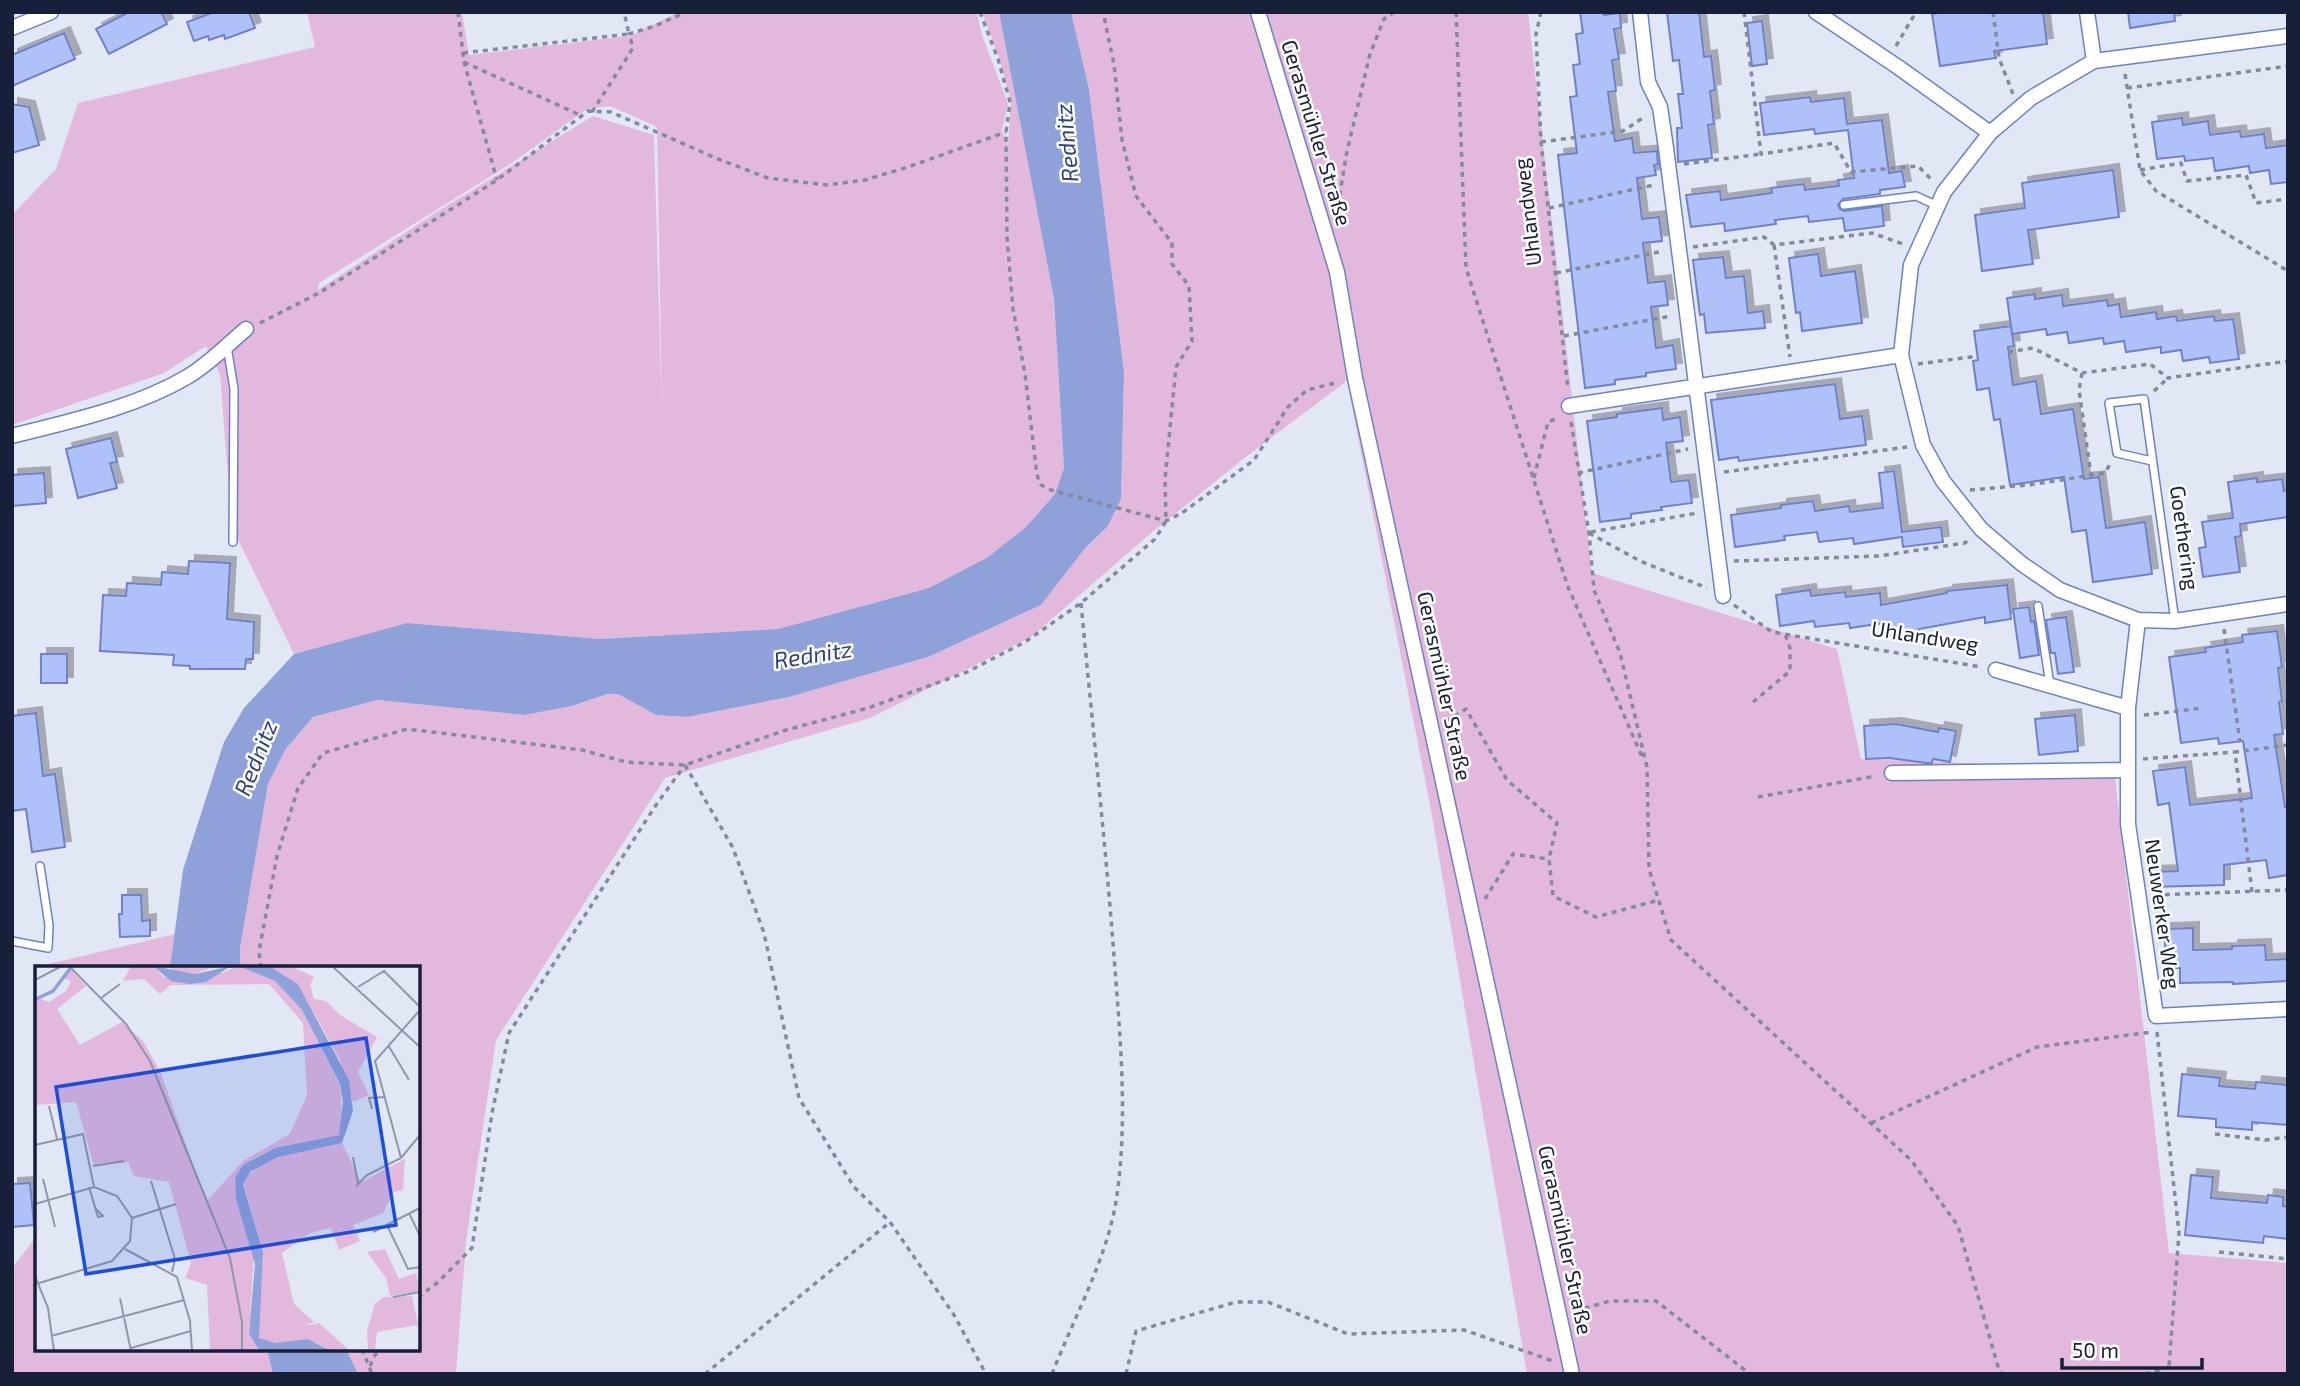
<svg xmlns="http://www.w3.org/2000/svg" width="2300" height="1386" viewBox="0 0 2300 1386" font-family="'Exo 2',sans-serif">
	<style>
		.green { fill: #e3b8dd; fill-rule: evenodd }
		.water { fill: #8fa1d9 }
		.building { fill: #afc1f9; stroke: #6f82c4; stroke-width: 2; filter: url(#shadow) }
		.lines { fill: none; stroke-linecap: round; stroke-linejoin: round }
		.lane-casing { stroke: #6e81c3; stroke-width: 10 }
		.street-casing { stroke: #6e81c3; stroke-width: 17 }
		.path { stroke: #848a9e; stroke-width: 3.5; stroke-dasharray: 5 5; stroke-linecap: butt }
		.lane { stroke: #fff; stroke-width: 7 }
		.street { stroke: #fff; stroke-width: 14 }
		.labels { text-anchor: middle; stroke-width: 5; stroke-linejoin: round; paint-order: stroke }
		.street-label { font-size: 21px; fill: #181f3a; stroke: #fff }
		.water-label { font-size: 23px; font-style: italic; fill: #314084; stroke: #fff }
		.inset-river { fill: none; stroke: #8fa1d9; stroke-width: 3.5 }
		.inset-road { fill: none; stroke: #9197aa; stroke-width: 2 }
		.view { fill: #1d4ed8; fill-opacity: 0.15; stroke: #1d4ed8; stroke-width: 3.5 }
		.inset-edge { fill: none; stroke: #181f3a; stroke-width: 3.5 }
	</style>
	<defs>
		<filter id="shadow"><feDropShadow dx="6" dy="-6" stdDeviation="0" flood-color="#0004"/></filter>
	</defs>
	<rect width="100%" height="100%" fill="#e2e7f5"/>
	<path class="green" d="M307,12H462L469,55L630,36L679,12H977L981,32L1008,104L1002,130L1008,145L1011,101L999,58L982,12H999L1054,299L1064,468L1055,494L1026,527L988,557L929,588L778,629L600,639L407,623L294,654L232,527L220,374L206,346L164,373L12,425V215L56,169L78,103L315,47ZM610,106L657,127L662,414L654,135L593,116L435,213L318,290L319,283L512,163L587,109Z
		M1071,12H1528L1592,573L1837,649L1861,759L2114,769L2169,1253L2288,1263V1374H1527L1431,810L1347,381L1247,456L1150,534L1031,637L870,718L665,778L496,1040L466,1241L456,1374H358L346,1349H418V968H240V948L268,784L285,750L313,717L377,700L524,715L572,706L607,694H618L656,715L687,717L789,697L928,657L1041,605L1086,547L1108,526L1121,499L1124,372L1089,89Z
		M175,934L170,968H45L44,965Z
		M37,1236V1349H267L273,1374H12V1268Z"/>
	<path class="water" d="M999,12H1071L1089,89L1124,372L1121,499L1108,526L1086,547L1041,605L928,657L789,697L687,717L656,715L618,694H607L572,706L524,715L377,700L313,717L285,750L268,784L240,948V968H170L183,870L224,742L244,708L294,654L407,623L600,639L778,629L929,588L988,557L1026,527L1055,494L1064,468L1054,299Z
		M267,1349H346L358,1374H273Z"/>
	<path class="building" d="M129,12H161L167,24L109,54L96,29Z
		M214,12H249L255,28L225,39L224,35L209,40L208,36L194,41L187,22Z
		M1580,12H1603L1604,15L1620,13L1621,28L1614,29L1619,59L1612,60L1616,91L1608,92L1615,141L1632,138L1634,153L1657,151L1658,164L1654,165L1656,175L1637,178L1642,219L1659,217L1662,241L1643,243L1648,283L1665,281L1668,305L1651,307L1656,348L1673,345L1676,369L1646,373V376L1615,380V384L1585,388L1558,155L1577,153L1570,97L1577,96L1573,65L1580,64L1576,34L1583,33Z
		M1667,12H1699L1704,57L1711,56L1715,90L1710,91L1714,124L1708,125L1712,158L1678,162L1677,128H1682L1678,94H1683L1679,60L1673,61Z
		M1943,12H2043L2047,44L1994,51L1996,58L1940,66L1932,14Z
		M2128,12H2174L2175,21L2130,28Z
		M1762,21L1767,64L1752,66L1747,23Z
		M64,33L75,59L12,86V55Z
		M1810,97L1811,102L1844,98L1847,124L1882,120L1889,173L1902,171L1905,187L1880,190V194L1843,199L1838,205L1840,209L1844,211L1882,206L1884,226L1845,231L1843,218L1809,222L1808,216L1775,220L1776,224L1725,231L1724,223L1691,227L1686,195L1720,191L1721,200L1772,193L1771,188L1804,184L1805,190L1839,186L1838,180L1854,178L1848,130L1815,134L1814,129L1764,135L1760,103Z
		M12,104L29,107L39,145L12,153Z
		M2182,118L2183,125L2208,121L2210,135L2240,131L2241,137L2264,134L2266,148L2288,145V182L2271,184L2269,170L2250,173L2249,166L2215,171L2213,158L2185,161L2184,156L2157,159L2152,122Z
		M2113,170L2119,217L2028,230L2033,264L1982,271L1975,215L2025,208L2022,183Z
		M1818,254L1821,276L1855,271L1862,323L1802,331L1800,312L1796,313L1789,258Z
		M1723,257L1726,278L1744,276L1748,313L1763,311L1765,328L1706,333L1704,314L1700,315L1693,260Z
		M2035,294V299L2062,295L2063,306L2107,300L2108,306L2119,304L2121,317L2156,312L2157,319L2176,316L2177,321L2214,316L2215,321L2233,319L2239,359L2210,363L2209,357L2183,361L2181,350L2161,353V347L2126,352L2124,341L2104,344L2103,338L2069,343L2067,332L2047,335L2046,329L2012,334L2007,298Z
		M2011,326L2014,346L2008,347L2013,385L2036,381L2041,414L2073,409L2084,479L2099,477L2106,528L2145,522L2152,574L2093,582L2086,530L2072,532L2064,477L2010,485L2000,419L1994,420L1989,388L1977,390L1973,361L1978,360L1974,331Z
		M1835,384L1840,419L1862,416L1866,445L1739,461L1738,457L1719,460L1711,400Z
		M1662,408L1663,420L1680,417L1683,441L1666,443L1671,482L1689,480L1692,503L1661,507L1662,510L1631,514V518L1600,522L1587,421L1617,417V414Z
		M111,438L117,462L110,463L117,488L78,498L66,449Z
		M1894,471L1902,532L1941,527L1943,542L1903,547L1902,537L1854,544L1853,538L1819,542L1817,532L1784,536L1785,540L1735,547L1731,515L1781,508V505L1813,501L1815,511L1849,506L1850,512L1883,508L1879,473Z
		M44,473L46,503L12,506V475Z
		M2257,478V482L2282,479L2284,491L2288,490V517L2240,524L2241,536L2235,537L2240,572L2203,577L2199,548L2206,547L2202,522L2233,518L2228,482Z
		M189,561L230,563L227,619L254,622L253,659H246L245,669H190V666L173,665L174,655L100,651L103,595L126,596L127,583L161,585L162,572L188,574Z
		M2007,585L2011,619L1985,623V617L1968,620L1919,629V632L1886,636L1884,623L1850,628L1849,623L1815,627L1814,621L1780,626L1776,595L1810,590L1811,596L1845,592L1846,597L1880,593L1881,605L1947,593V591Z
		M2029,607L2031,622L2034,621L2039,655L2020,658L2013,609Z
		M2066,617L2074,672L2058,674L2055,653H2051L2046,620Z
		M2277,631L2282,667L2278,668L2282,701L2279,702L2283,734L2274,735L2285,807L2288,806V875L2269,878L2266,860L2224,865V885L2151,887L2150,872L2178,871L2169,803L2158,805L2153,771L2185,767L2190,805L2252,798L2243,741L2219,744L2218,738L2181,743L2169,657L2206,652L2205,648L2243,642L2242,635Z
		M41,654H67V683H41Z
		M36,713L43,776L55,774L65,847L32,852L26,809L12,811V716Z
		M2075,715L2078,751L2039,755L2035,719Z
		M1896,724L1938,732L1939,728L1956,731L1950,762L1933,759L1932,763H1927L1889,758L1866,759L1864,726Z
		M122,895H141L142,921L150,920V936L120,937L119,914H122Z
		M2193,928V950L2232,949V946L2265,945L2266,960L2288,959V981L2233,984V982L2180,983V968H2171V956H2165V929Z
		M2182,1074L2220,1078L2219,1086L2255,1089L2256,1082L2288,1085V1125L2252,1122V1130L2216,1127V1119L2178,1116Z
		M2191,1175L2213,1177L2211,1198L2267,1203L2268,1195L2283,1197V1206L2288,1207V1239L2264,1236L2263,1243L2185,1235Z
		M30,1183L34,1225L12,1227V1184Z"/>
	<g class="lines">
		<defs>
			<path id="lane" d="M1844,205L1916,196L1938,206
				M227,346L234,389L233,542
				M2152,461L2117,453L2109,403L2144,399L2175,621
				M2038,606L2050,685
				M12,941L48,948L49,925L40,866"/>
			<path id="street" d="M1258,12L1337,272L1355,378L1572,1374
				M1640,12L1648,82L1660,107L1666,148L1723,596
				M1816,12L1898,67L1990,133
				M2087,12L2094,61
				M12,28L51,12
				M2288,36L2094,61L2031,98L1990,133L1944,192L1911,265L1901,355L1923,445L1943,481L1981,529L2022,564L2060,590L2138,620L2175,621L2288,604
				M1569,406L1901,355
				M12,436C71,421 134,408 187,377C208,365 227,345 246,329
				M2138,620L2128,708V824L2156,1016L2288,1009
				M1996,670L2128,708
				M1892,773L2127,770"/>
		</defs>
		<use href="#lane" class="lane-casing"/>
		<use href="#street" class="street-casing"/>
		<path class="path" d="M458,12L464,62L497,180
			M980,12L998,59L1010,102L1006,132L1007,237L1013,309L1025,374L1037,475L1041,485L1051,490L1166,521L1182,513L1254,460L1288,407L1307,390L1339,382
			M1456,12L1466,268L1568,587L1643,759
			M1541,12L1536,34L1541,142L1568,390
			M1744,12L1761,154L1834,143L1851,172L1918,166L1932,180
			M1993,12L1999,58L2013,94
			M1896,46L1916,12
			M463,53L629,34L624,12
			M464,62L582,116
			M2125,74L2140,170L2156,191L2288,271
			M2127,88L2288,66
			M592,112L633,48L629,34L655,26L686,12
			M1541,142L1623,131L1646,116
			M1684,164L1761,154
			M2140,170L2181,163L2187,181L2246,175L2256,203L2288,199
			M1332,199L1338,206L1346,156L1370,54L1384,19L1394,12
			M1549,208L1654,185
			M1774,245L1790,357
			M1693,247L1764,237L1774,245L1872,233L1903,244
			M1556,273L1664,251
			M260,323L319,293L497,180L588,111L611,112L718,159L768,178L827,185L865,180L908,167L1006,132
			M1564,336L1671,316
			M2008,352L2033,348L2082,373L2150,364L2168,378L2288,361
			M1918,364L1978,356
			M2082,373L2079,390L2091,475
			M2154,391L2168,378
			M1571,422L1589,533L1594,590L1620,653L1647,767L1649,869L1671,940L1911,1160L1958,1226L1999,1370L2003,1374
			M1724,472L1907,447
			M1578,473L1688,449
			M1534,478L1548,422L1559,418
			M1970,490L2029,485L2105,473L2110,464
			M1591,532L1697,513
			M1589,533L1640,561L1707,588
			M1734,561L1879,556L1965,543L1969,539
			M1734,605L1772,632L1981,667
			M2224,629L2240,742
			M1753,702L1790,671V648L1785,634
			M2144,715L2203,708
			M1446,722L1466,709L1507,780L1557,823L1549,859L1553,896L1596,917L1659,900
			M2143,759L2235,752
			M685,765L733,848L764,933L799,1098L854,1187L890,1222L954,1315L986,1374
			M1758,797L1876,776
			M2252,892L2235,752L2288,745
			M2155,895L2288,890
			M1485,899L1513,854L1549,859
			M261,968L259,951L277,856L298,788L323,753L407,729L582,750L626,762L685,765L786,730L868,708L967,672L1025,642L1081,603L1155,539L1166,521L1165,479L1176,367L1192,341L1189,286L1172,264V243L1136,196L1122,140L1114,64L1103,12
			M2157,1032L2179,1233L2169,1367
			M1871,1123L2037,1047L2152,1032
			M2215,1134L2265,1140L2288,1137
			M2219,1252L2288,1259
			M418,1297L437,1283L472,1248L492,1113L509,1033L656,805L685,765
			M1575,1311L1610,1301H1656L1750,1374
			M362,1349L372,1374
			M370,1366L378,1349
			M705,1374L890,1222
			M1052,1374C1074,1317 1109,1255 1117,1195C1128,1117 1120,1035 1114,956C1105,838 1092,721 1081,603
			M1126,1374L1136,1331L1236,1302H1268L1348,1334L1464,1330L1553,1361
			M2145,1374L2169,1367V1374"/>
		<use href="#lane" class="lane"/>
		<use href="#street" class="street"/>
	</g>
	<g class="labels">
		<g class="street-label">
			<text transform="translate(1316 133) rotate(73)" y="7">Gerasmühler Straße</text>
			<text transform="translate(1528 212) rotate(-97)" y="7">Uhlandweg</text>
			<text transform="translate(2184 538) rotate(82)" y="7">Goethering</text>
			<text transform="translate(1925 637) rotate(9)" y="7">Uhlandweg</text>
			<text transform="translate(1444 686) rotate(78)" y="7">Gerasmühler Straße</text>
			<text transform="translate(2162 914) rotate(82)" y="7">Neuwerker Weg</text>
			<text transform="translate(1565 1240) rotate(78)" y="7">Gerasmühler Straße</text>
		</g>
		<g class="water-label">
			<text transform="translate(1067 143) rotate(-95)" y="8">Rednitz</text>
			<text transform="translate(813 655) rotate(-9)" y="8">Rednitz</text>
			<text transform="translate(256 758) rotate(-68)" y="8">Rednitz</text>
		</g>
	</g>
	<g transform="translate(35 966)">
		<rect width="385" height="385" fill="#e2e7f5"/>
		<path d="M96,0H118L129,11L187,7L203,0L240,15L267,44L305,119L308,159L304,169L240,182L208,199L199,215L219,288L214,368L224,384L234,385H175L172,319L150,312L156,297L134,216L99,210L93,196L59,200L41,136L1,139L0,145V31L14,36L31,25L36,15L28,12L35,3L51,20L22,43L45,79L87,56L108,75L126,107L171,236L208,195L255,168L272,129L268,57L234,18L136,19L125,28L109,13L88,15ZM133,0H181L160,8L141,7ZM234,0H256L279,11L275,19L279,33L291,35L305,49L342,71L323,106L334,129L318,136L305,94L263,18ZM307,177L326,216L370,193L368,224L358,226L348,247L318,259L325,275L304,284L296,262L275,267L247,287L259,338L279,356L268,360L284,357L315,385H296L280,376L229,377L222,368L228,286L208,215L223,199L243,190ZM350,283L364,313L381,307L385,325L355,330L351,312L332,286ZM377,330L383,359L342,366L340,383L333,384L332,365L340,338L348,331Z" fill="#e3b8dd"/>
		<path d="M118,0L160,8L196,0L171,16L155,18L136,15ZM203,0H234L263,18L314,114L318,145L307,177L243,191L216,205L208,218L228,286L224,372L240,377L273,373L296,385L224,384L214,368L220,298L201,233L200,212L208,199L240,182L304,169L308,136L305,118L267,44L240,15Z" fill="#8fa1d9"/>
		<path class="inset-river" d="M1,33L18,25L37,0"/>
		<path class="inset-road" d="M34,0L91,58L115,95L195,292L207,356V385M297,0L385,81M0,14L27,0M323,21L349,5L385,41M66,32L85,18M353,79L374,114M14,140L22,173M337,143L334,132L349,131M0,179L48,168L59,221M318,191L323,217M366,192L340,95L385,44M58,200L89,195M8,213L20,261M116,215L140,293L137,306M321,220L332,209L366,192L385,169M54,221L63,251L68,250L61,243M0,238L59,221L82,230L97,252L95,275L77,295L4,317M374,247L385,270M97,252L141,238M352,259L373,303L385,301M338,266L385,242M90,283L142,311L155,355L157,385M0,310L13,342L19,385M358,331L385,326M85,332L96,385M16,370L149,334M96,382L156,365"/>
		<path class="view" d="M331,72L361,259L51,308L21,121Z"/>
		<rect width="385" height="385" class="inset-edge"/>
	</g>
	<rect width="2300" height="1386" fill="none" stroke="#181f3a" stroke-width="28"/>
	<path d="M2062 1358v10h140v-10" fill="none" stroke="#181f3a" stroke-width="3.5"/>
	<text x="2072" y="1358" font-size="21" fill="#181f3a" stroke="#ffffff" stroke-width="5" paint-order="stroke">50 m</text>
</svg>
